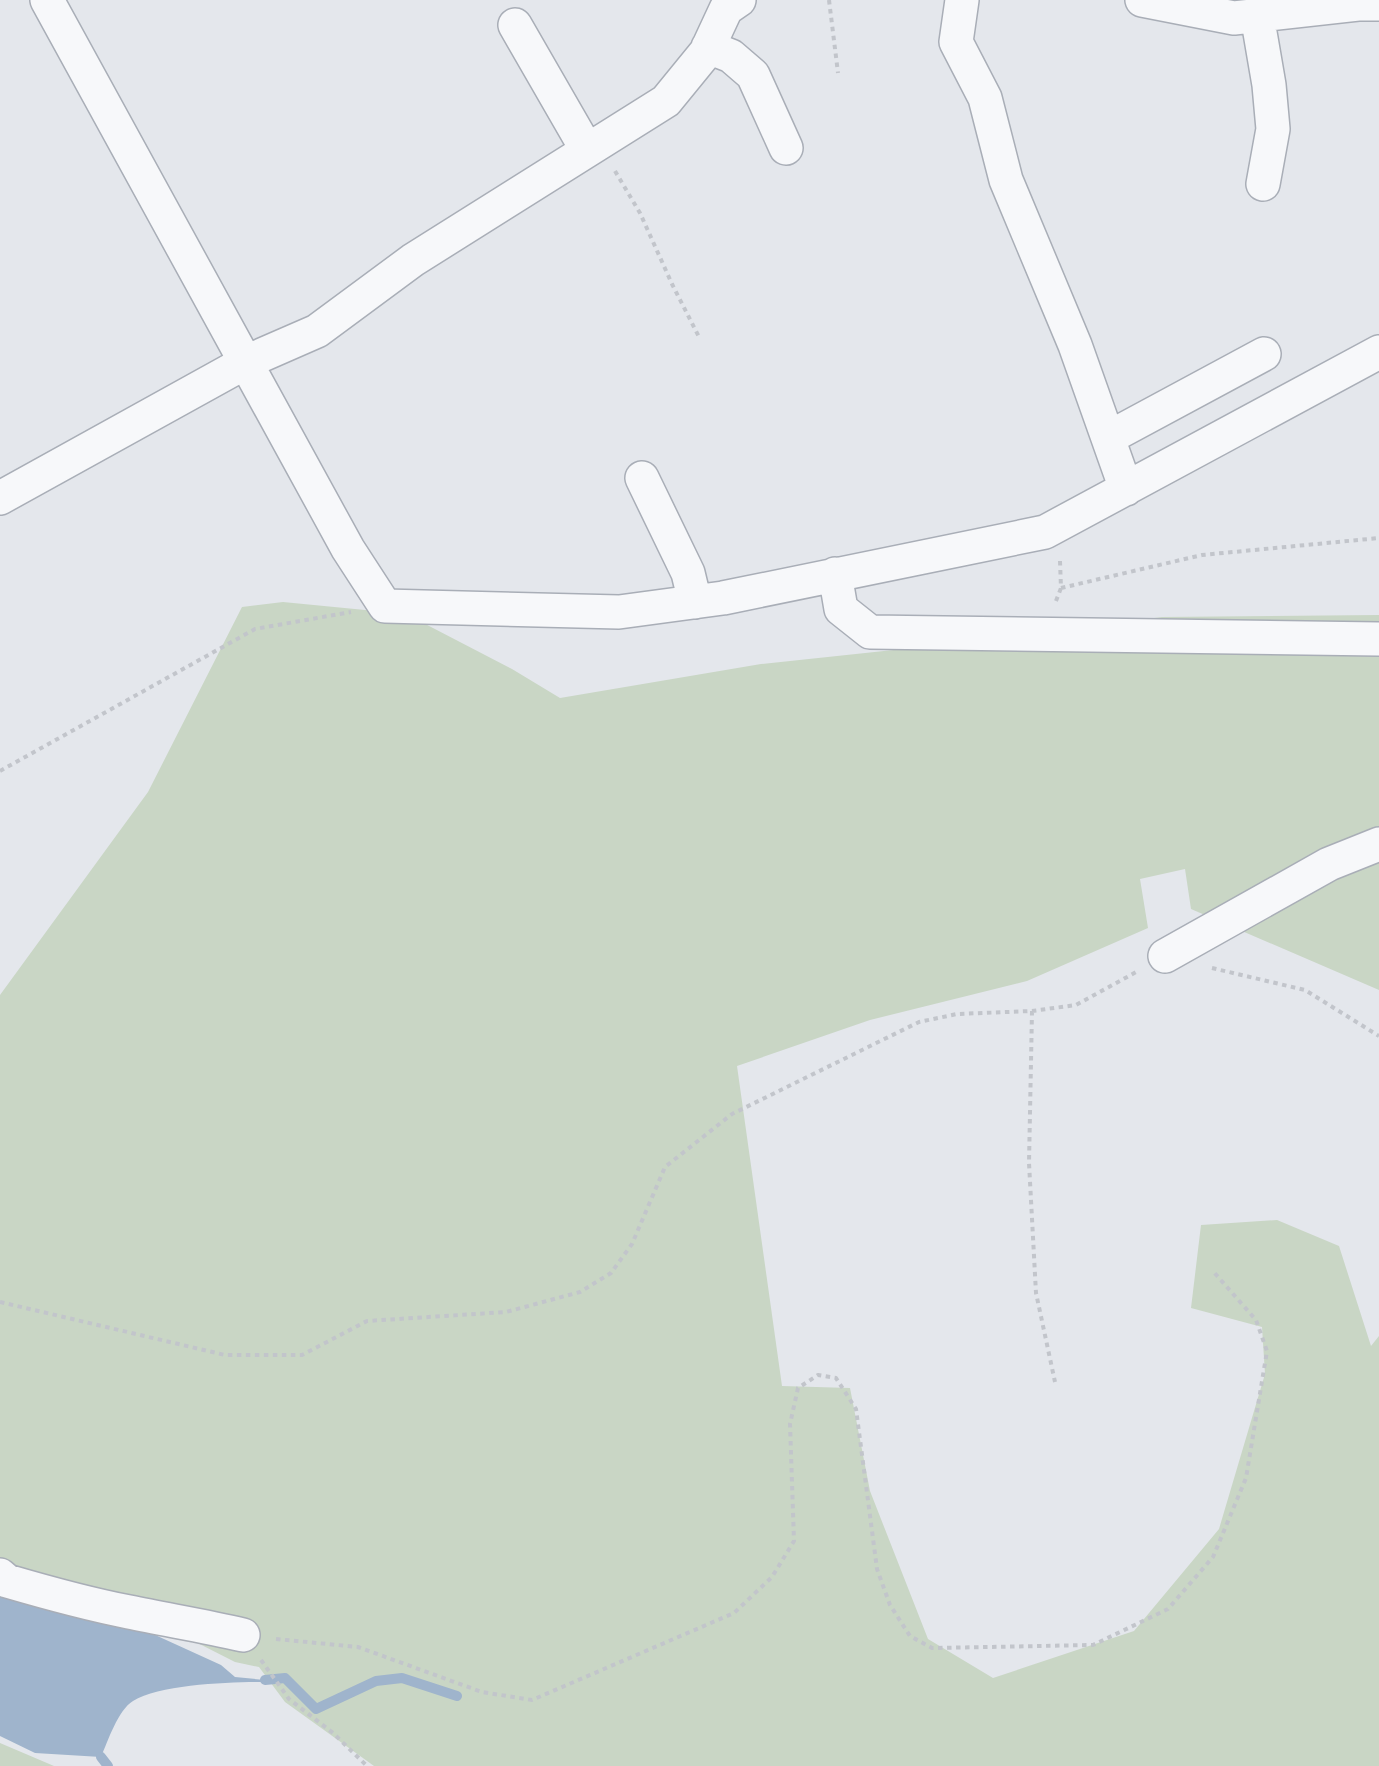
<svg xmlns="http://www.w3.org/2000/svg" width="1379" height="1766" viewBox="0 0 1379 1766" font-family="'Source Sans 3',sans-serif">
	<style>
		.green { fill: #c9d6c5 }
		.water { fill: #9fb4cc }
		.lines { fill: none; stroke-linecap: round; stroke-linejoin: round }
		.stream { stroke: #9fb4cc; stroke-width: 10 }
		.minor-casing { stroke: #a9aeb7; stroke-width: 36 }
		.path { stroke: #c2c5cb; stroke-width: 4; stroke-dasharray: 4.5 4.5; stroke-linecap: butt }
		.minor { stroke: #f7f8fa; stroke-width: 33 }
	</style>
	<rect width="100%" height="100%" fill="#e4e7ec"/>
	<path class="green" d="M283,602L406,614L512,669L560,698L761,664L959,643L1162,617L1379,615V990L1191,909L1185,869L1140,879L1148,928L1027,981L870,1020L737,1066L782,1386L850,1388L870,1491L928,1639L993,1678L1134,1631L1219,1529L1265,1374L1262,1327L1191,1308L1201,1225L1277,1220L1339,1246L1371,1346L1379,1336V1766H374L285,1702L259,1667L235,1662L168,1628L0,1573V995L148,792L242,607Z
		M0,1743L54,1766H0Z"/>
	<path class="water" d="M0,1587L52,1607L153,1634L221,1665L235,1677L265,1680V1682C232,1682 160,1684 133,1701C118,1710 108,1741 101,1757L35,1753L0,1736Z"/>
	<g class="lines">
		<path class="stream" d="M265,1680L285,1678L316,1709L376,1681L402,1678L457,1696
			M101,1757L108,1766"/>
		<defs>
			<path id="minor" d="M47,0L348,549L385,606L619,612L723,598L1045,532L1379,352
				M962,0L956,42L985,98L1006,180L1075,345L1126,489
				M1142,0L1234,18L1358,4H1379
				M1257,15L1269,85L1273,129L1263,184
				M515,25L587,150
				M708,47L731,56L753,75L786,148
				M1108,438L1264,354
				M642,478L688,573L695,602
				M0,498L246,362L317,331L413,260L666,101L706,52L726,9L739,0
				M835,574L841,609L870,632L1379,639
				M1165,956L1329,864L1379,844
				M0,1575L7,1581C48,1593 88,1604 129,1612C167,1620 205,1626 243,1635"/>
		</defs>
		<use href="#minor" class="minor-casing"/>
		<path class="path" d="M829,0L838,73
			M615,171L640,213L672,284L700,339
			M1060,561L1061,588L1202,555L1379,538
			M1056,601L1061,588
			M0,771L255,629L351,612
			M1212,968L1305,990L1379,1036
			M1032,1011L1029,1163L1036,1293L1055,1382
			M0,1302L225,1355H302L367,1321L506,1312L580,1292L611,1273L632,1244L665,1167L732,1114L919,1022L957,1014L1032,1011L1076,1005L1138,971
			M276,1639L358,1647L482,1692L532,1700L734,1613L772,1577L794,1541L790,1424L798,1388L818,1375L836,1378L856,1409L877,1569L890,1605L910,1636L932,1648L1093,1645L1168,1609L1213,1557L1246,1478L1267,1351L1256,1320L1212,1270
			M261,1660L289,1699L333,1733L367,1766"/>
		<use href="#minor" class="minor"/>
	</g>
</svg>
